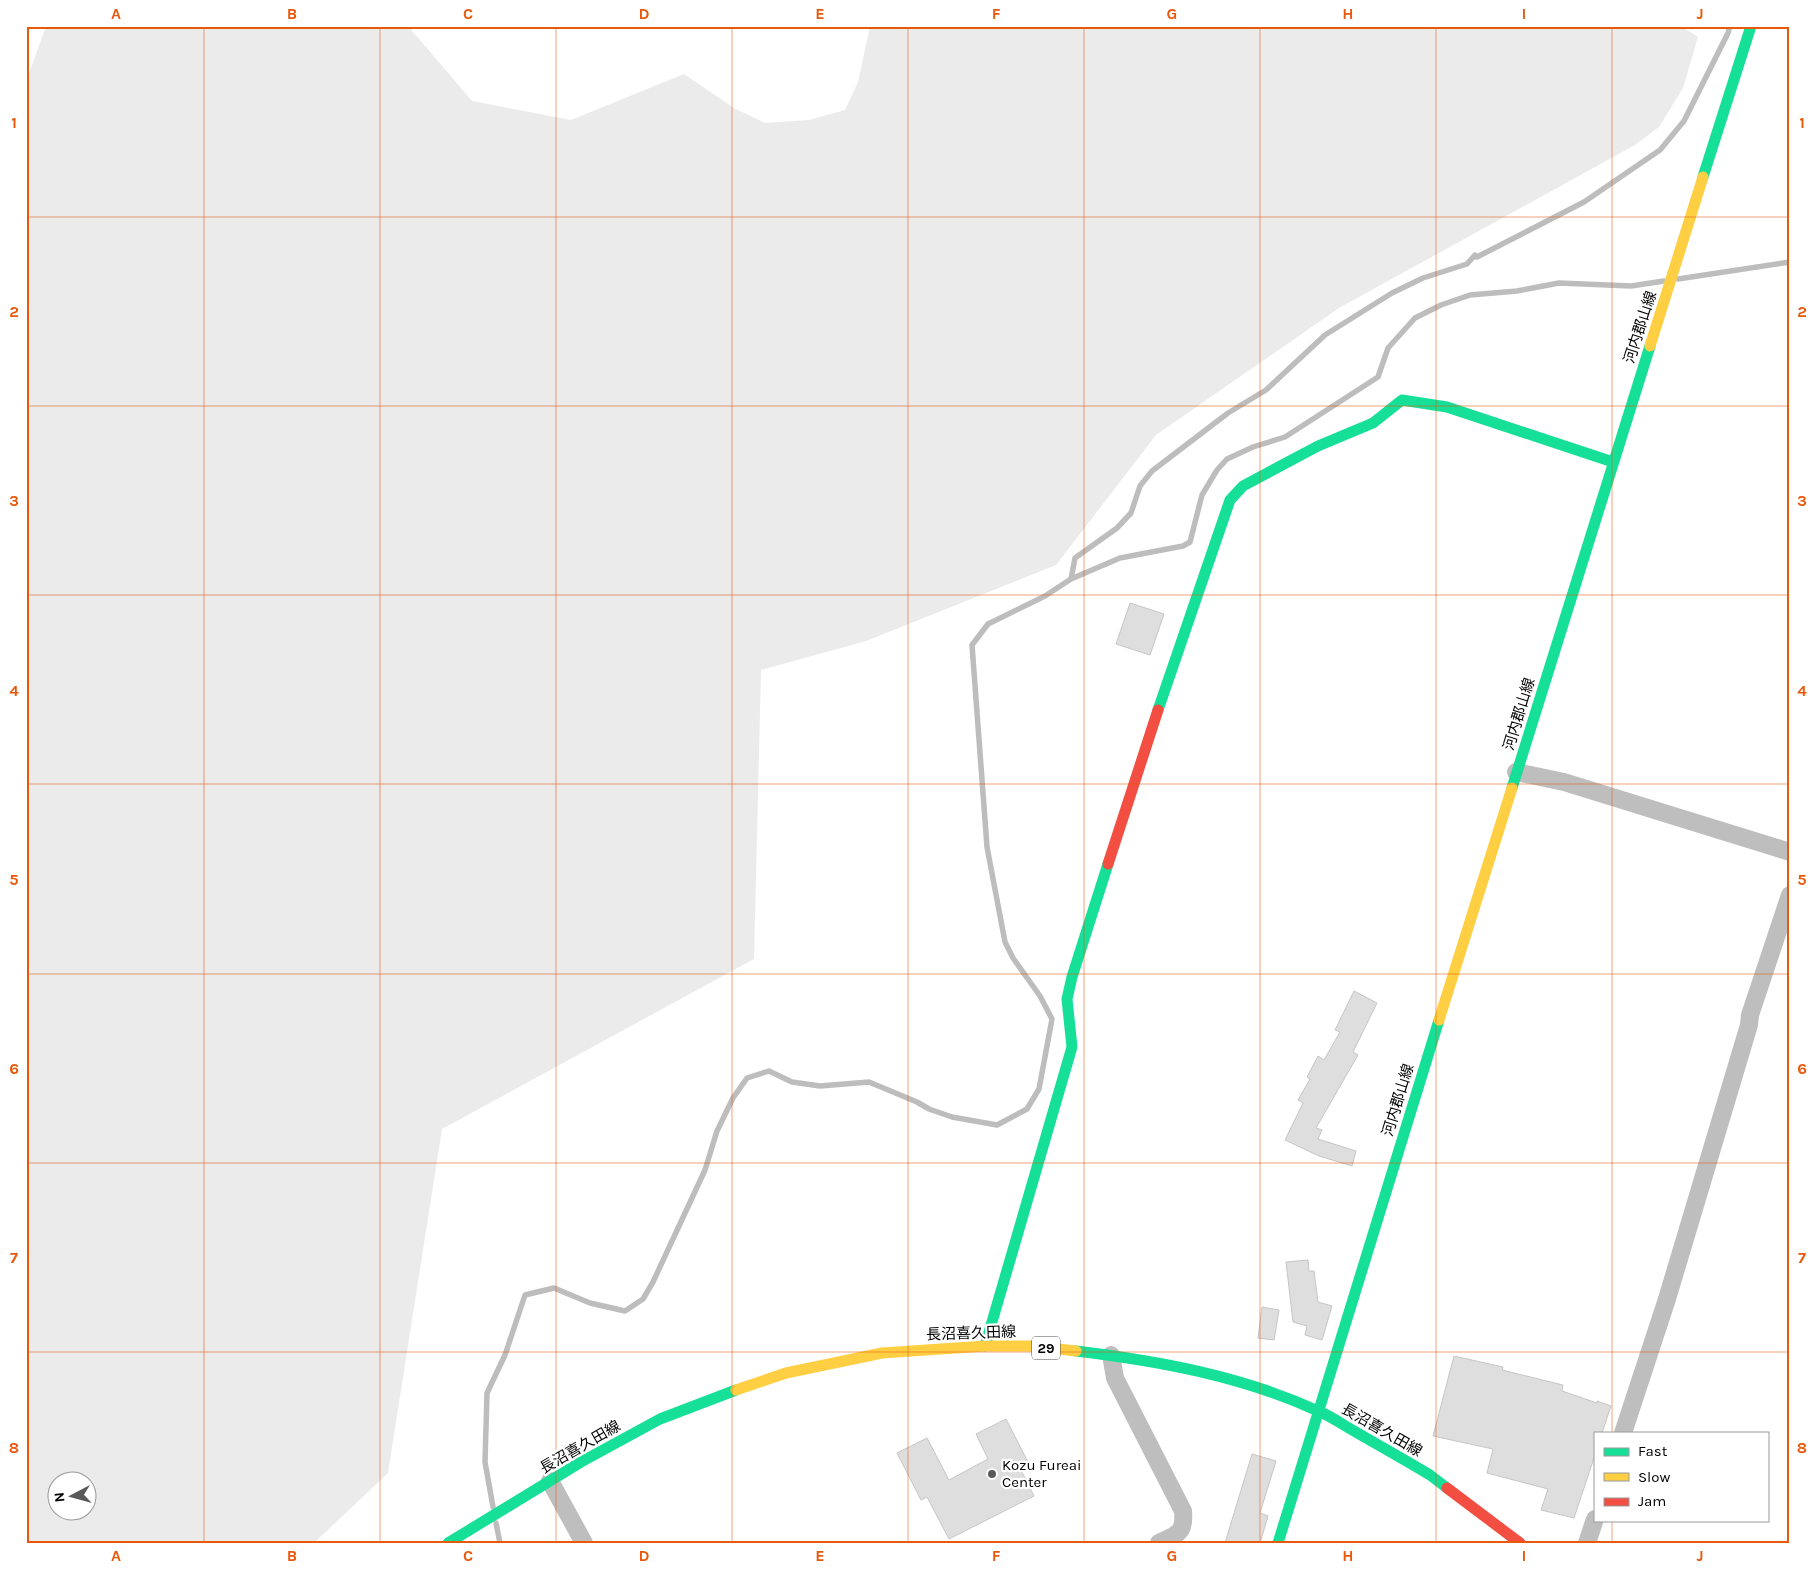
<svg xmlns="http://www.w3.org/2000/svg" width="1816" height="1569" viewBox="0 0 1816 1569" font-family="Karla,'Noto Sans JP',sans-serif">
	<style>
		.green { fill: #ebebeb; fill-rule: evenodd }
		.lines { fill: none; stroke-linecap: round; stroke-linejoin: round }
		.stream { stroke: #bdbdbd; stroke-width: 5.5 }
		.building { fill: #dedede; stroke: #c6c6c6 }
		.street { stroke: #bebebe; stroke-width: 18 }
		.fast { stroke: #16e098; stroke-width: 11 }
		.slow { stroke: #ffcf43; stroke-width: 11 }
		.jam { stroke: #f24e42; stroke-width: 11 }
		.grid { fill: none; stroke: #e8590c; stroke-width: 1; stroke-opacity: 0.55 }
		.poi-dot { fill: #595959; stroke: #fff; stroke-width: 2 }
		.labels { text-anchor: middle; stroke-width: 4.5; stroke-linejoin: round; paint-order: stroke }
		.shield { fill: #fff; stroke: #4c4c4c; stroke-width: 1 }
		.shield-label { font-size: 14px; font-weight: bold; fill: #000 }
		.street-label { font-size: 15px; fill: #000; stroke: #fff }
		.poi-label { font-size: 15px; fill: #000; stroke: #fff; text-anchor: start }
		.neatline { fill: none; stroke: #e8590c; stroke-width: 2 }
		.grid-label { font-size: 16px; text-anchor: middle; font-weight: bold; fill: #e8590c }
	</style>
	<rect width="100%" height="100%" fill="#fff"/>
	<path class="green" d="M46,26H408L472,101L571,120L684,74L734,108L765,123L809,120L845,110L858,82L870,26H1681L1698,37L1683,88L1659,127L1635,145L1339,308L1156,435L1056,565L866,641L761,670L754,959L442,1129L388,1473L314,1543H26V82ZM58,1482H88V1512H58Z"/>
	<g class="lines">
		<path class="stream" d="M1678,279L1790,262
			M1071,579L1075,558L1117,528L1131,513L1140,486L1152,471L1228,413L1266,390L1325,335L1392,293L1423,278L1467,264L1475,255L1477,257L1584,202L1660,150L1684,121L1728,33L1730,26
			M493,1507L485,1462L487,1393L505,1355L525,1295L554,1288L590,1303L625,1311L643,1299L653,1282L705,1170L717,1131L733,1098L747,1078L769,1071L792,1082L820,1086L869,1082L917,1102L929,1109L952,1117L997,1125L1027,1109L1039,1089L1052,1019L1040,996L1013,958L1005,942L987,847L972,645L988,624L1045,596L1071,579L1120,558L1183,546L1190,542L1202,495L1217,470L1227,459L1253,447L1285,437L1378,377L1388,348L1415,318L1441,305L1470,295L1517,291L1559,283L1631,286L1664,281
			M496,1523L500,1543"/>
	</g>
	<path class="building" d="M1130,603L1164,614L1150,655L1116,644Z
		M1354,991L1377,1003L1353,1052L1358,1055L1316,1128L1322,1130L1318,1139L1356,1151L1352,1166L1319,1156L1285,1140L1303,1103L1298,1100L1310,1079L1307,1077L1318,1056L1324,1060L1340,1032L1335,1030Z
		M1308,1260L1309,1271H1314L1318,1302L1332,1306L1322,1340L1305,1335L1307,1326L1293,1322L1286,1262Z
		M1262,1307L1279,1310L1274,1340L1258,1338Z
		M1454,1356L1503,1367L1502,1370L1563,1385L1562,1391L1597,1403V1401L1611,1406L1602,1433H1595V1455L1574,1518L1541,1510L1548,1489L1487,1473L1493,1449L1433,1436Z
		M1006,1419L1029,1464L1020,1468L1034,1496L949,1539L927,1497L921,1500L897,1453L927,1438L949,1480L988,1459L976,1434Z
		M1252,1454L1276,1461L1260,1513L1268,1516L1260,1543H1225Z"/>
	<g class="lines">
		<path class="street" d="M1516,772L1564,782L1790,852
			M1111,1355L1115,1378L1183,1511C1185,1533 1178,1534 1159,1543
			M1623,1433L1667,1299L1749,1025L1750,1015L1790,895
			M550,1481L584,1543
			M1587,1543L1595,1519"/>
		<path class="fast" d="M1703,177L1751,26
			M1158,710L1230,500L1243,486L1318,446L1373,423L1402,400L1447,407L1613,462
			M1512,788L1650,346
			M985,1346L1072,1047L1067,999L1072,977L1108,864
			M1076,1351C1159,1361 1242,1376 1318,1411C1331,1416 1343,1425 1354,1431C1380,1446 1405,1460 1430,1475L1447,1488
			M448,1543L581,1462L660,1419L736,1390
			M1278,1543L1439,1020"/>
		<path class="slow" d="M1650,346L1703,177
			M1439,1020L1512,788
			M736,1390L786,1373L882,1353L985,1346H1032L1076,1351"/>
		<path class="jam" d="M1108,864L1158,710
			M1447,1488L1520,1543"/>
	</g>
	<path class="grid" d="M204,26V1543M380,26V1543M556,26V1543M732,26V1543M908,26V1543M1084,26V1543M1260,26V1543M1436,26V1543M1612,26V1433M26,217H1790M26,406H1790M26,595H1790M26,784H1790M26,974H1790M26,1163H1790M26,1352H1790M1612,1520V1543"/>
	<circle class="poi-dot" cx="992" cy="1474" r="5"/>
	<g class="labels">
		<rect class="shield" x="1032" y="1336.5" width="28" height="23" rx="4"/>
		<g class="shield-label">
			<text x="1046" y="1353">29</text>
		</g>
		<g class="street-label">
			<text transform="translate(1640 327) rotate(-72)" y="5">河内郡山線</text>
			<text transform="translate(1519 714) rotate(-73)" y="5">河内郡山線</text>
			<text transform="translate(1398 1100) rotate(-73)" y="5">河内郡山線</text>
			<text transform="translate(971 1333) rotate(-2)" y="5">長沼喜久田線</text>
			<text transform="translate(1382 1430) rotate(30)" y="5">長沼喜久田線</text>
			<text transform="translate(580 1447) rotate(-30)" y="5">長沼喜久田線</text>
		</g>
		<g class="poi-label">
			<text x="1002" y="1470">Kozu Fureai<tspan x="1002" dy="17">Center</tspan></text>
		</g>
	</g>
	<rect width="1816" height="1569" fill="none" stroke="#ffffff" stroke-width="55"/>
	<rect x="1594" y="1432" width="175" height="90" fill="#ffffff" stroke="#999999"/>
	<rect x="1604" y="1448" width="25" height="8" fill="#16e098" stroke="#999999"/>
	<text x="1638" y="1456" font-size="15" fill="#000000">Fast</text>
	<rect x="1604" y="1473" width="25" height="8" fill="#ffcf43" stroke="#999999"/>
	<text x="1638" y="1482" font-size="15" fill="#000000">Slow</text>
	<rect x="1604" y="1498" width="25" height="8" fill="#f24e42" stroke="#999999"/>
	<text x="1638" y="1506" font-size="15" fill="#000000">Jam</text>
	<g transform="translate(72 1496) rotate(264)"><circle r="24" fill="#ffffff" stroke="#999999"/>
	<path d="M0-4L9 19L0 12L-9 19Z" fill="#595959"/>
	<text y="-8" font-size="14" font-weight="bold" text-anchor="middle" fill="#000000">N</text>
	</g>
	<rect x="28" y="28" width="1760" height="1514" class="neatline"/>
	<g class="grid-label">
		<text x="116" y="19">A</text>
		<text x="292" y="19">B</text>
		<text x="468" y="19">C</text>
		<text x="644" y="19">D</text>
		<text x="820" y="19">E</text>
		<text x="996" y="19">F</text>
		<text x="1172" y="19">G</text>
		<text x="1348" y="19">H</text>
		<text x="1524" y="19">I</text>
		<text x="1700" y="19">J</text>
		<text x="14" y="128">1</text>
		<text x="1802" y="128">1</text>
		<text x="14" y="317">2</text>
		<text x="1802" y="317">2</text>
		<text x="14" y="506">3</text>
		<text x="1802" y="506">3</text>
		<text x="14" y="696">4</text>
		<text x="1802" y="696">4</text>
		<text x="14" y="885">5</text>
		<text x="1802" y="885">5</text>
		<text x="14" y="1074">6</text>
		<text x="1802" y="1074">6</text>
		<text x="14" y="1263">7</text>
		<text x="1802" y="1263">7</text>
		<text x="14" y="1453">8</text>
		<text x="1802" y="1453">8</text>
		<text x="116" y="1561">A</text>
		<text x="292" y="1561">B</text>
		<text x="468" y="1561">C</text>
		<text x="644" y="1561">D</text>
		<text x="820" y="1561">E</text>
		<text x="996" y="1561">F</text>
		<text x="1172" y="1561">G</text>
		<text x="1348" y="1561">H</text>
		<text x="1524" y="1561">I</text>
		<text x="1700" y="1561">J</text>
	</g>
</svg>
